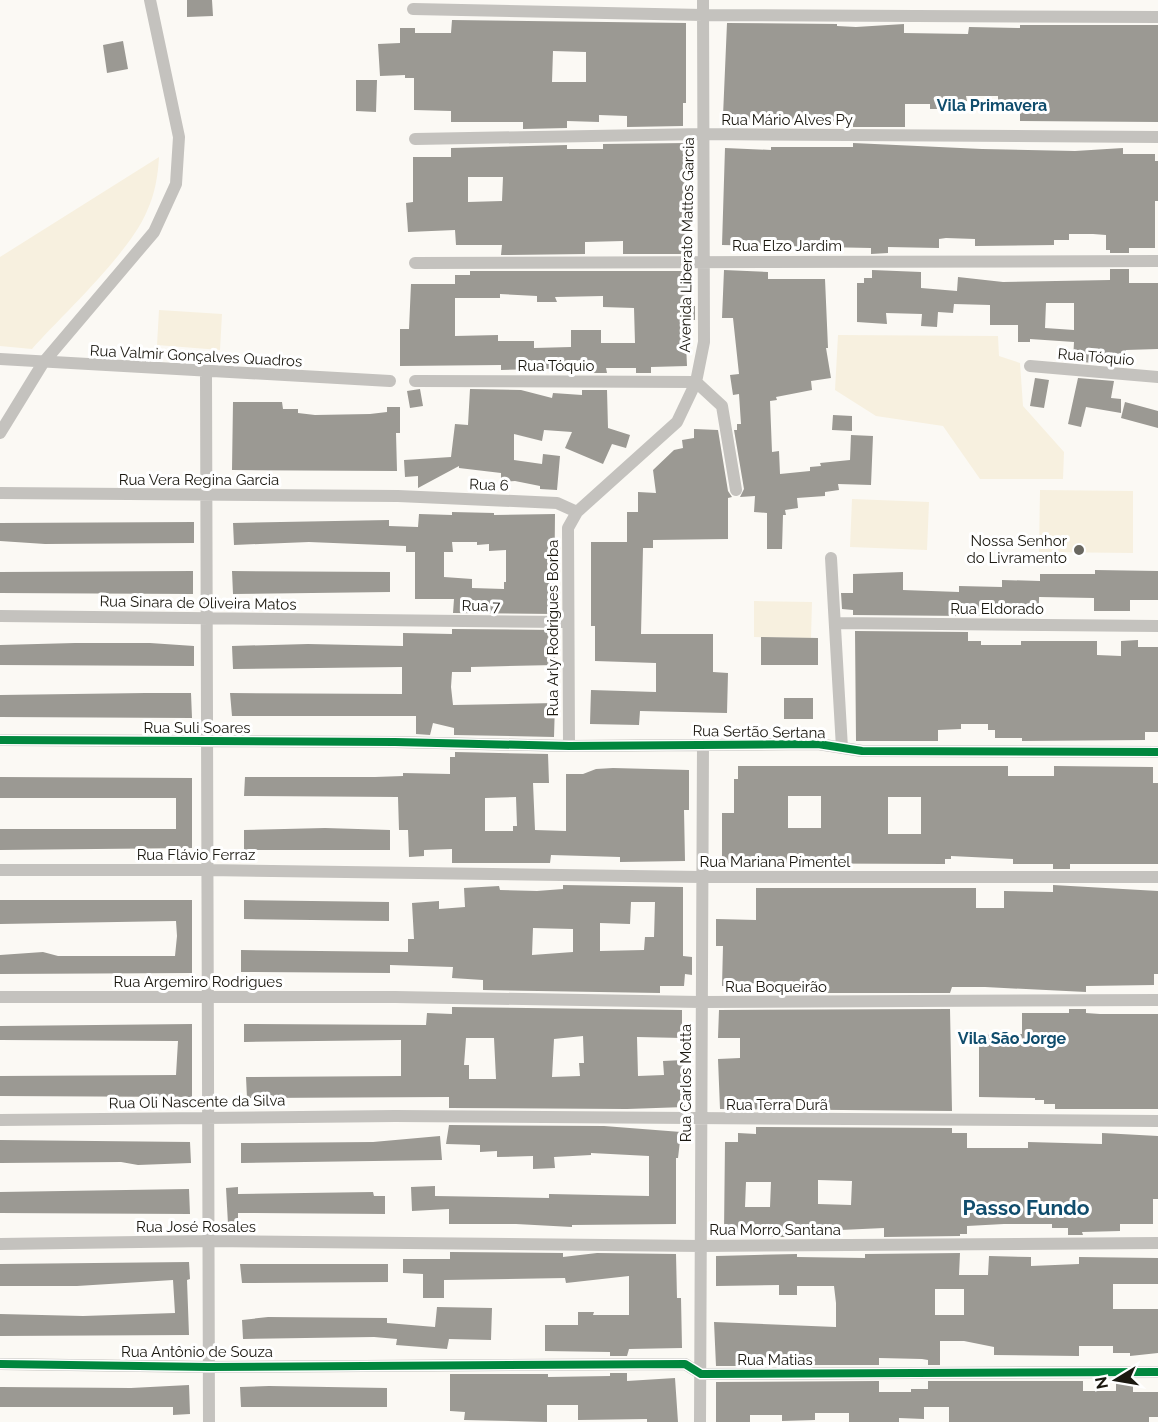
<svg xmlns="http://www.w3.org/2000/svg" width="1158" height="1422" viewBox="0 0 1158 1422" font-family="Raleway,sans-serif">
	<style>
		.green { fill: #f7f0df }
		.building { fill: #9b9993; fill-rule: evenodd }
		.lines { fill: none; stroke-linecap: round; stroke-linejoin: round }
		.minor { stroke: #c4c2be; stroke-width: 12 }
		.cycleway-casing { stroke: #fff; stroke-width: 11 }
		.cycleway { stroke: #00873e; stroke-width: 8 }
		.poi-dot { fill: #696760; stroke: #fff; stroke-width: 2 }
		.labels { text-anchor: middle; stroke-width: 6; stroke-linejoin: round; paint-order: stroke }
		.street-label { font-size: 15px; fill: #1b1810; stroke: #fff }
		.poi-label { font-size: 15px; fill: #1b1810; stroke: #fff; text-anchor: end }
		.neighbourhood-label { font-size: 16px; font-weight: bold; fill: #104d6d; stroke: #fff }
		.district-label { font-size: 21px; font-weight: bold; fill: #104d6d; stroke: #fff }
	</style>
	<rect width="100%" height="100%" fill="#fbf9f4"/>
	<path class="green" d="M159,157C158,175 155,194 147,211C129,254 65,312 32,349L0,346V257Z
		M159,310L222,314L220,350L157,345Z
		M838,335L998,336L999,356L1020,363L1023,406L1064,452L1063,479H980L943,426L876,416L835,390Z
		M1040,490L1133,491V553L1039,552Z
		M852,499L929,502L927,550L850,547Z
		M754,601L812,602L811,638L754,637Z"/>
	<path class="building" d="M187,0H212L213,16L187,17Z
		M452,20L686,23V103H683V126L627,127V116L599,115V122L567,121V128L523,129V122H451V111L414,110V78H405V75L380,76L378,44L400,43V28H415V33H451ZM553,51L586,52V82H552Z
		M727,23L837,24V26L856,27L904,24V33L968,34L969,27L1020,28V25H1158V122L1020,121V102H998V96H966L967,101H954V109H930V104H905V127H853V122H741V117L723,116Z
		M123,41L128,69L107,73L103,45Z
		M356,80H377L376,112L356,111Z
		M687,143L688,254H623V241L585,242V254L501,255L502,245H456L455,230L408,232L406,203L413,202V157H451V148L567,145V149H603V144ZM468,177H503L502,201L468,202Z
		M853,143L982,149L1075,151L1123,148V154H1155V161H1158V201H1155V248H1129V253H1110V250H1106V235L1093,234H1069V240H1054V245L975,246V239L946,238L939,239V248L888,247V253L871,254V248L722,245L725,148L771,150V147H853Z
		M1110,269H1129V283H1158V349L1126,350L1124,366L1073,361L1074,342L1030,339V342H1018V325H990V305L954,304L953,313L938,312L937,327L921,326L922,314L886,313L887,324L857,322V283H864V278H872V270L921,272V288L957,291L958,277L1003,282L1110,280ZM1046,303H1074V330L1045,328Z
		M724,270L768,272V279H825L828,348H826L831,378L811,381L812,390L776,397L777,400L770,401L772,452L779,451L780,474L810,471V467L821,466L820,463L850,460L851,435L873,436L871,485L838,484L839,490L825,492V496L797,498L798,508L785,510L786,515H783L782,549H767V513L754,512L755,496L740,497L744,489L734,430H737V424H741L739,394L733,395L730,375L739,374L733,318H722Z
		M470,271H688V306H695V320H685L687,366L651,367V373H636V368H606L607,373H581V368L501,370V365L400,366V329H409L411,284H455V275H470ZM500,294L537,296V302H557L555,297L603,296V307L634,308L635,343H601V330H571V347L534,348V341H498V335L455,336V298H500Z
		M1035,378L1049,380L1044,408L1030,406Z
		M1078,378L1114,381L1111,398L1121,399V413L1086,407L1081,427L1068,424Z
		M420,389L423,406L410,408L407,391Z
		M470,389L521,390L552,398L553,393L582,395V390H607L608,428L630,435L626,448L612,444L603,464L565,448L572,432L544,430L542,441L514,434V460L542,464L543,454L560,456L557,490L540,489V486L515,481L501,482V473L459,468V466L418,488V476L405,477L404,460L451,457L455,424L468,425Z
		M233,402H282L283,409H298V413L315,415L370,414L387,412V407H400V433H396L397,471L232,470Z
		M1125,402L1158,411V428L1121,418Z
		M833,415L852,416V431L832,430Z
		M694,429L718,430L728,491L732,497L728,498V539L653,540V548H643L641,634H713V672L728,673L727,713L640,711L639,725L590,724L591,690L656,692V663L595,661V626H591V542H627V512H638V492L656,493L653,470L674,450L683,448L682,440L694,438Z
		M452,512L494,513V515L555,514L554,614L453,613L454,599H415V552H406V546L309,542L234,545L233,523L389,520V526L418,527L419,514L452,515ZM452,542H477V545L489,544V551L506,550V582H504V589L472,588V579L444,577V552H453Z
		M194,522V543L45,544L0,541V523Z
		M1095,570L1158,571V600H1130V611H1094V598L1039,597V607H994V615L968,616L853,615V610L842,609L841,593H853V574L903,572V590L959,592V586L1002,587V580L1040,581V574H1095Z
		M193,571V594L0,593V572Z
		M232,571L390,572V592L233,594Z
		M452,629L554,630L555,665L471,667V672H452L451,687L453,705L555,703L554,737L454,735V728L433,723L430,735L416,734V716H232L230,693L402,694V667L233,669L232,646L308,644L403,646V633L452,634Z
		M855,631L968,632V641H981V645H1021V641H1097V655L1121,656V641L1138,640V647H1158V732H1145V740L1022,741V738H995V730H988V724H961V729L938,730V741H856Z
		M761,637L818,638V665H761Z
		M75,643H150L194,646V666L0,665V645Z
		M146,693H191L192,718L0,717V695Z
		M784,698H813V719H784Z
		M455,752L548,754L549,783H533L535,830L566,831V774H583L596,769L613,768L689,770V810H684L685,861L620,862V857L551,855L550,863H452V849L424,850V856L409,857L408,830H399L398,797L244,796L245,777H375L403,776V773L450,774V757H455ZM516,797L517,826H513V831H485V798Z
		M738,766H1008V776H1054V766L1153,767V783H1158V864H1070V869H1053V864H1013V859L951,856V859H945V864L722,863V813H734V779H738ZM788,796H821V828H788ZM888,797H921V834H888Z
		M0,777L192,778V848L0,850V829H176V798H0Z
		M325,828L390,830V850H244V830Z
		M563,885L683,887V956L692,957V975L685,974L684,986H660V993L483,990V980L452,978L453,967L390,965V973L241,972V950L408,952V939H414L412,903L439,901V909L465,907L464,888L499,886L500,890L537,891L563,889ZM631,902H655L654,937H645L644,950L600,951V923L630,924ZM533,928L573,929V952L532,955Z
		M1053,885L1158,891V974H1154V985L1086,986V992L985,987H952L950,993H822V985L740,983V986H722L723,946H716V919L756,920V888H976V908H1004V891L1053,892Z
		M0,900H192V973L0,974V955L43,952L58,956H175L177,936L176,921L0,924Z
		M244,900L389,902V921L244,919Z
		M452,1007L682,1010V1038L637,1037L638,1076L664,1075L663,1061L683,1060L685,1107L627,1109L449,1108V1097L247,1098L246,1077L401,1076V1040L244,1042V1024L426,1025L427,1013L452,1014ZM583,1036L584,1063H579L580,1076L552,1077L554,1039ZM466,1038H494L496,1079H469V1065H464Z
		M950,1009L952,1111L720,1109L718,1059L740,1058V1038H718L719,1010Z
		M1069,1009H1086V1013L1100,1014H1158V1109H1055V1104H1044V1100H1035V1098L979,1097V1035L1022,1034V1013H1069Z
		M192,1024V1097L0,1096V1076L176,1075L178,1041L0,1040V1026Z
		M449,1125L604,1126L681,1132L678,1158H676V1224L572,1225V1227L516,1224H449V1209L412,1211L411,1187L435,1186V1196L549,1198V1194L649,1196V1156L591,1153V1155L554,1157L555,1168L533,1169V1156L497,1157V1151L480,1152V1145L446,1144Z
		M756,1127L952,1128V1133H967V1148H1028V1142L1102,1144V1133L1158,1136V1199H1153V1224H1120V1231L1082,1232L1083,1235H1068V1228H1052V1224H1004L967,1226V1234H960V1236L884,1237V1228L797,1232V1237H767V1232H724L725,1142H738V1133L756,1134ZM818,1180L852,1181L851,1205L818,1204ZM746,1182H771L770,1207H745Z
		M440,1136L442,1160L241,1163V1143L373,1142Z
		M0,1140L190,1142L191,1163L138,1165L121,1162L0,1163Z
		M238,1187V1194L373,1192L374,1196H385V1214L238,1213V1223L228,1224L226,1188Z
		M189,1189L190,1214L0,1213V1192Z
		M450,1252L563,1253V1257L597,1253L676,1254L677,1298H681L682,1348L629,1349L627,1356H610V1352L545,1351V1325H578V1312H594L593,1315H629V1276L566,1283L565,1278L444,1280V1298H423V1274L403,1273V1259H450Z
		M960,1253L959,1275H988L989,1256L1031,1257V1266L1079,1264V1257L1158,1258V1284H1113V1309H1158V1353L1130,1356V1353H1113V1346H1079V1356L994,1355V1347L964,1341H940V1365H928V1360L922,1359L879,1358V1365H782V1358L749,1357V1366H716L714,1322L836,1327V1303L834,1286H797V1295H779V1285L716,1286V1256L797,1254V1257L865,1258V1254ZM935,1289H964V1315H935Z
		M189,1262L190,1279L187,1280L189,1335L0,1336V1314L83,1316L175,1313L173,1280L77,1286H0V1264Z
		M240,1264H388V1282L242,1283Z
		M437,1307L492,1308L491,1340L449,1339L447,1349L396,1345L397,1339L374,1337L243,1339L242,1320L268,1317L387,1318V1323L435,1327Z
		M610,1373H627V1381L675,1378L678,1422H647V1419L578,1420V1405H547V1422L464,1420L465,1412L450,1411V1374H548V1377L610,1376Z
		M879,1381V1392H911V1389H928V1381H1083V1391H1116V1381H1133V1392H1158V1417H1149V1422H949V1407H924V1419L899,1418V1422H849V1413H815V1420L782,1421V1415H750V1422H716V1382Z
		M189,1385L190,1414L173,1415V1407H0V1387L131,1388Z
		M269,1386L387,1388V1407H241L240,1387Z"/>
	<g class="lines">
		<path class="minor" d="M413,9L703,15L1158,17
			M415,139L703,134L1158,137
			M415,263L1158,261
			M0,359L390,381
			M1030,366L1158,377
			M206,373L209,1422
			M415,381L696,382
			M696,382L722,406L736,490
			M0,433L43,363L154,232L176,184L179,137L150,0
			M0,493L398,496L557,503L577,512
			M831,558L842,748
			M0,616L566,622
			M836,623L1158,626
			M0,740L395,742L569,746L818,744L862,751L1158,752
			M569,746L568,528L577,512L677,422L696,382L704,342L703,0
			M0,870H207L701,877H1158
			M0,997H395L700,1002L1158,1000
			M0,1120L395,1116L1158,1121
			M0,1244L209,1241L701,1246L1158,1243
			M0,1364L209,1367L685,1364L701,1374L1158,1372
			M700,1422L703,744"/>
		<defs>
			<path id="cycleway" d="M0,740L395,742L569,746L818,744L862,751L1158,752
				M0,1364L209,1367L685,1364L701,1374L1158,1372"/>
		</defs>
		<use href="#cycleway" class="cycleway-casing"/>
		<use href="#cycleway" class="cycleway"/>
	</g>
	<circle class="poi-dot" cx="1079" cy="550" r="6"/>
	<g class="labels">
		<g class="street-label">
			<text x="787" y="125">Rua Mário Alves Py</text>
			<text transform="translate(687 245) rotate(-89)" y="5">Avenida Liberato Mattos Garcia</text>
			<text x="787" y="251">Rua Elzo Jardim</text>
			<text transform="translate(196 356) rotate(3)" y="5">Rua Valmir Gonçalves Quadros</text>
			<text transform="translate(1096 357) rotate(5)" y="5">Rua Tóquio</text>
			<text x="556" y="371">Rua Tóquio</text>
			<text x="199" y="485">Rua Vera Regina Garcia</text>
			<text transform="translate(489 485) rotate(2)" y="5">Rua 6</text>
			<text transform="translate(198 603) rotate(1)" y="5">Rua Sinara de Oliveira Matos</text>
			<text transform="translate(481 606) rotate(1)" y="5">Rua 7</text>
			<text x="997" y="614">Rua Eldorado</text>
			<text transform="translate(553 628) rotate(-90)" y="5">Rua Arly Rodrigues Borba</text>
			<text x="197" y="733">Rua Suli Soares</text>
			<text transform="translate(759 732) rotate(1)" y="5">Rua Sertão Sertana</text>
			<text x="196" y="860">Rua Flávio Ferraz</text>
			<text x="775" y="867">Rua Mariana Pímentel</text>
			<text x="198" y="987">Rua Argemiro Rodrigues</text>
			<text x="776" y="992">Rua Boqueirão</text>
			<text transform="translate(686 1083) rotate(-90)" y="5">Rua Carlos Motta</text>
			<text transform="translate(197 1102) rotate(-1)" y="5">Rua Oli Nascente da Silva</text>
			<text x="777" y="1110">Rua Terra Durã</text>
			<text x="196" y="1232">Rua José Rosales</text>
			<text x="775" y="1235">Rua Morro Santana</text>
			<text x="197" y="1357">Rua Antônio de Souza</text>
			<text x="775" y="1365">Rua Matias</text>
		</g>
		<g class="poi-label">
			<text x="1067" y="546">Nossa Senhor<tspan x="1067" dy="17">do Livramento</tspan></text>
		</g>
		<g class="neighbourhood-label">
			<text x="992" y="111">Vila Primavera</text>
			<text x="1012" y="1044">Vila São Jorge</text>
		</g>
		<g class="district-label">
			<text x="1026" y="1215">Passo Fundo</text>
		</g>
	</g>
	<g transform="translate(1116 1380) rotate(259)" stroke="#ffffff" stroke-width="4.5" paint-order="stroke">
	<path d="M0-4.5L10 22L0 15L-10 22Z" fill="#1b1810"/>
	<text y="-9" font-size="16" font-weight="bold" text-anchor="middle" fill="#1b1810">N</text>
	</g>
</svg>
